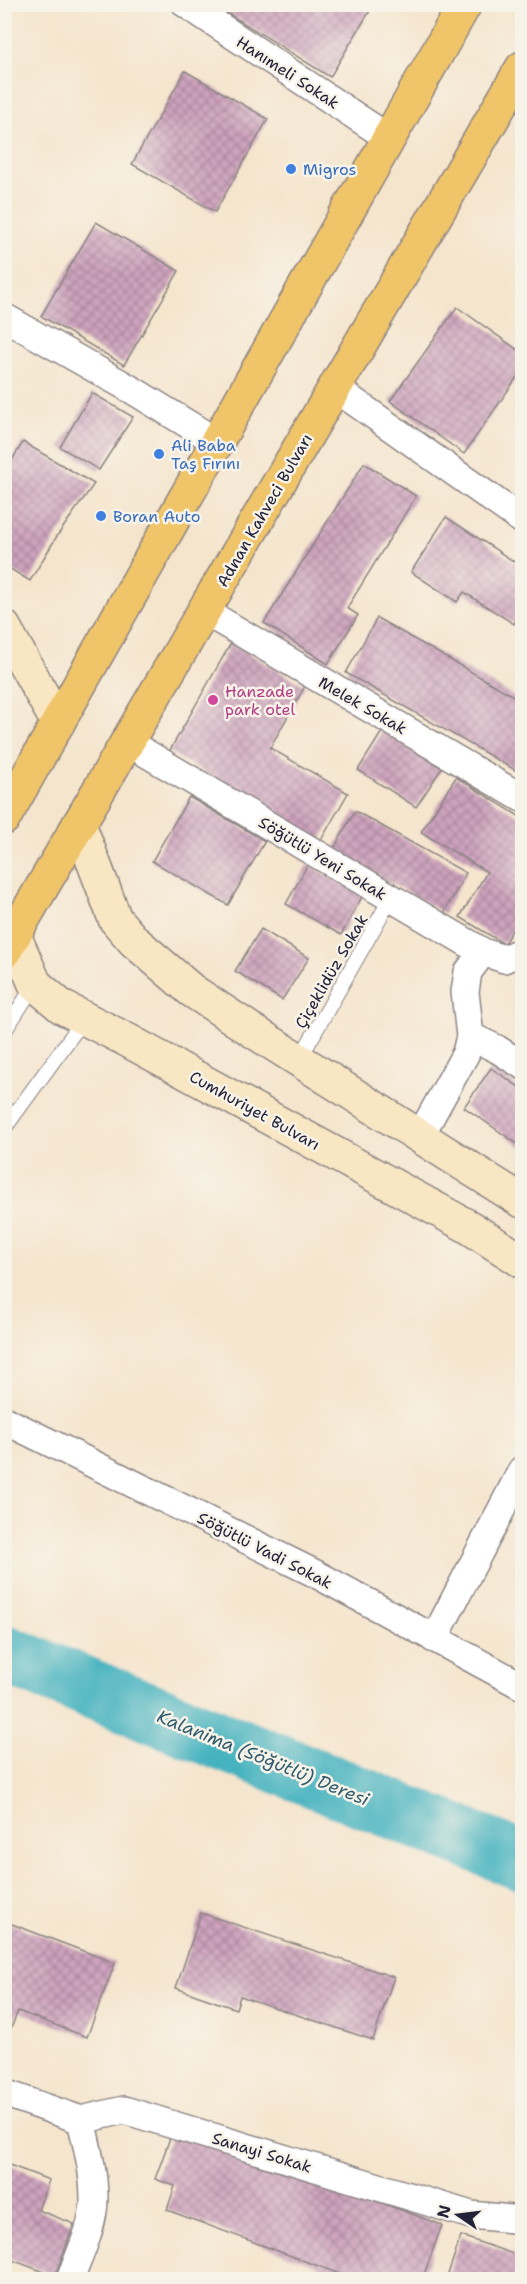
<svg xmlns="http://www.w3.org/2000/svg" width="527" height="2284" viewBox="0 0 527 2284" font-family="'Shantell Sans',sans-serif">
	<style>
		.lines { fill: none; stroke-linecap: round; stroke-linejoin: round }
		.river { stroke: #44b2c0; stroke-width: 60 }
		.building { fill: url(#building-cross-hatch) }
		.lane-casing { stroke: #8c8484; stroke-width: 16 }
		.street-casing { stroke: #8c8484; stroke-width: 30 }
		.secondary-casing { stroke: #8c8484; stroke-width: 36 }
		.highway-casing { stroke: #8c8484; stroke-width: 36 }
		.lane { stroke: #fff; stroke-width: 14 }
		.street { stroke: #fff; stroke-width: 27 }
		.secondary { stroke: #f9e7c3; stroke-width: 33 }
		.highway { stroke: #f0c469; stroke-width: 33 }
		.shop-dot { fill: #3f7fe0; stroke: #f7f3e8; stroke-width: 2 }
		.hotel-dot { fill: #d1479c; stroke: #f7f3e8; stroke-width: 2 }
		.labels { text-anchor: middle; stroke-width: 5; stroke-linejoin: round; paint-order: stroke }
		.street-label { font-size: 16px; fill: #22223b; stroke: #f7f3e8 }
		.shop-label { font-size: 16px; fill: #366cbe; stroke: #f7f3e8; text-anchor: start }
		.hotel-label { font-size: 16px; fill: #b23c85; stroke: #f7f3e8; text-anchor: start }
		.water-label { font-size: 18px; font-style: italic; fill: #305c70; stroke: #f7f3e8 }
	</style>
	<defs>
		<pattern id="building-cross-hatch" width="8" height="8" patternUnits="userSpaceOnUse" patternTransform="scale(1.5)"><rect width="8" height="8" fill="#cea3bd"/><path d="M0 0l8 8M0 8l8-8" fill="none" stroke="#a7849b"/></pattern>
	</defs>
	<rect width="100%" height="100%" fill="#f7f3e8"/>
	<filter id="ink" filterUnits="userSpaceOnUse"><feTurbulence type="fractalNoise" baseFrequency=".0167" numOctaves="2"/><feDisplacementMap in="SourceGraphic" scale="12" xChannelSelector="R" yChannelSelector="G"/><feConvolveMatrix kernelMatrix="1 2 1 2 8 2 1 2 1" color-interpolation-filters="sRGB"/></filter>
	<filter id="wash" filterUnits="userSpaceOnUse"><feTurbulence type="fractalNoise" baseFrequency=".008" numOctaves="4" result="noise"/><feDisplacementMap in="SourceGraphic" scale="24" xChannelSelector="R" yChannelSelector="G"/><feGaussianBlur stdDeviation="1.35" result="paint"/><feColorMatrix in="noise" values="0 0 0 0 0 0 0 0 0 0 0 0 0 0 0 0 0 1.4 0 .05"/><feComposite in="paint" operator="in"/></filter>
	<g filter="url(#wash)">
		<rect width="100%" height="100%" fill="#f5e5cd"/>
		<g class="lines">
			<path class="river" d="M4,1654L522,1861"/>
		</g>
		<g id="blocks">
			<path class="building" d="M213,4H374L330,77Z
				M185,71L268,119L215,212L132,164Z
				M96,222L179,271L124,365L41,316Z
				M457,307L522,353V370L464,454L390,401Z
				M92,393L133,417L99,470L60,447Z
				M23,442L94,484L57,536L30,581L4,565V473Z
				M364,463L416,496L347,608L358,615L328,664L264,623Z
				M446,517L522,567V611L514,624L464,592L457,602L411,572Z
				M377,618L522,701V774L346,673Z
				M231,643L305,686L270,748L348,793L321,840L169,752Z
				M383,730L442,768L416,807L358,770Z
				M456,777L522,818V913L504,944L460,917L487,872L421,832Z
				M189,797L265,841L228,905L152,861Z
				M355,811L466,873L444,913L333,850Z
				M308,864L363,895L341,935L286,904Z
				M261,929L309,958L282,1000L235,971Z
				M491,1068L522,1089V1147L464,1107Z
				M201,1913L394,1977L373,2040L240,1996L236,2009L176,1988Z
				M4,1921L115,1963L87,2037L18,2011L8,2036L4,2034Z
				M174,2127L442,2225L422,2280H356L167,2210L175,2186L155,2179Z
				M4,2163L49,2180L38,2210L74,2224L55,2276L4,2257Z
				M461,2236L522,2257V2280H446Z"/>
		</g>
	</g>
	<g filter="url(#ink)">
		<use href="#blocks" fill-opacity="0" stroke="#8c8484" stroke-width="1.5"/>
		<g class="lines">
			<defs>
				<path id="lane" d="M4,1032L35,984
					M299,1060L391,898
					M4,1129L84,1019"/>
				<path id="street" d="M186,4L390,139
					M4,317L134,391L217,442
					M335,388L522,520
					M204,611L522,798
					M127,742L483,952L504,959L522,951
					M470,1036L497,1049L522,1065
					M420,1136L466,1053L470,1036L465,992L468,972L483,952
					M4,1420L316,1574L522,1686
					M434,1639L522,1470
					M4,2093L81,2120L124,2110L471,2215L522,2220
					M70,2280C79,2255 94,2226 94,2199C94,2172 87,2146 81,2120"/>
				<path id="secondary" d="M4,627L58,723
					M79,824L115,919L134,941L191,990L253,1031L522,1201
					M14,935L35,984L62,1007L127,1040L469,1227L522,1261"/>
				<path id="highway" d="M4,818L465,4
					M4,952L522,68"/>
			</defs>
			<use href="#lane" class="lane-casing"/>
			<use href="#street" class="street-casing"/>
			<use href="#secondary" class="secondary-casing"/>
			<use href="#highway" class="highway-casing"/>
			<use href="#lane" class="lane"/>
			<use href="#street" class="street"/>
			<use href="#secondary" class="secondary"/>
			<use href="#highway" class="highway"/>
		</g>
	</g>
	<g class="shop-dot">
		<circle cx="291" cy="169" r="6"/>
		<circle cx="159" cy="454" r="6"/>
		<circle cx="101" cy="516" r="6"/>
	</g>
	<circle class="hotel-dot" cx="213" cy="700" r="6"/>
	<g class="labels">
		<g class="street-label">
			<text transform="translate(288 72) rotate(33)" y="6">Hanımeli Sokak</text>
			<text transform="translate(264 510) rotate(-60)" y="6">Adnan Kahveci Bulvarı</text>
			<text transform="translate(363 705) rotate(30)" y="6">Melek Sokak</text>
			<text transform="translate(323 858) rotate(31)" y="6">Söğütlü Yeni Sokak</text>
			<text transform="translate(331 971) rotate(-60)" y="6">Çiçeklidüz Sokak</text>
			<text transform="translate(255 1110) rotate(29)" y="6">Cumhuriyet Bulvarı</text>
			<text transform="translate(265 1550) rotate(27)" y="6">Söğütlü Vadi Sokak</text>
			<text transform="translate(262 2152) rotate(17)" y="6">Sanayi Sokak</text>
		</g>
		<g class="shop-label">
			<text x="303" y="175">Migros</text>
			<text x="171" y="451">Ali Baba<tspan x="171" dy="18">Taş Fırını</tspan></text>
			<text x="113" y="522">Boran Auto</text>
		</g>
		<g class="hotel-label">
			<text x="225" y="697">Hanzade<tspan x="225" dy="18">park otel</tspan></text>
		</g>
		<g class="water-label">
			<text transform="translate(263 1758) rotate(22)" y="6">Kalanima (Söğütlü) Deresi</text>
		</g>
	</g>
	<rect width="527" height="2284" fill="none" stroke="#f7f3e8" stroke-width="24"/>
	<g transform="translate(458 2215) rotate(284)" stroke="#f7f3e8" stroke-width="4.5" paint-order="stroke">
	<path d="M0-4.5L10 22L0 15L-10 22Z" fill="#22223b"/>
	<text y="-9" font-size="16" font-weight="bold" text-anchor="middle" fill="#22223b">N</text>
	</g>
</svg>
